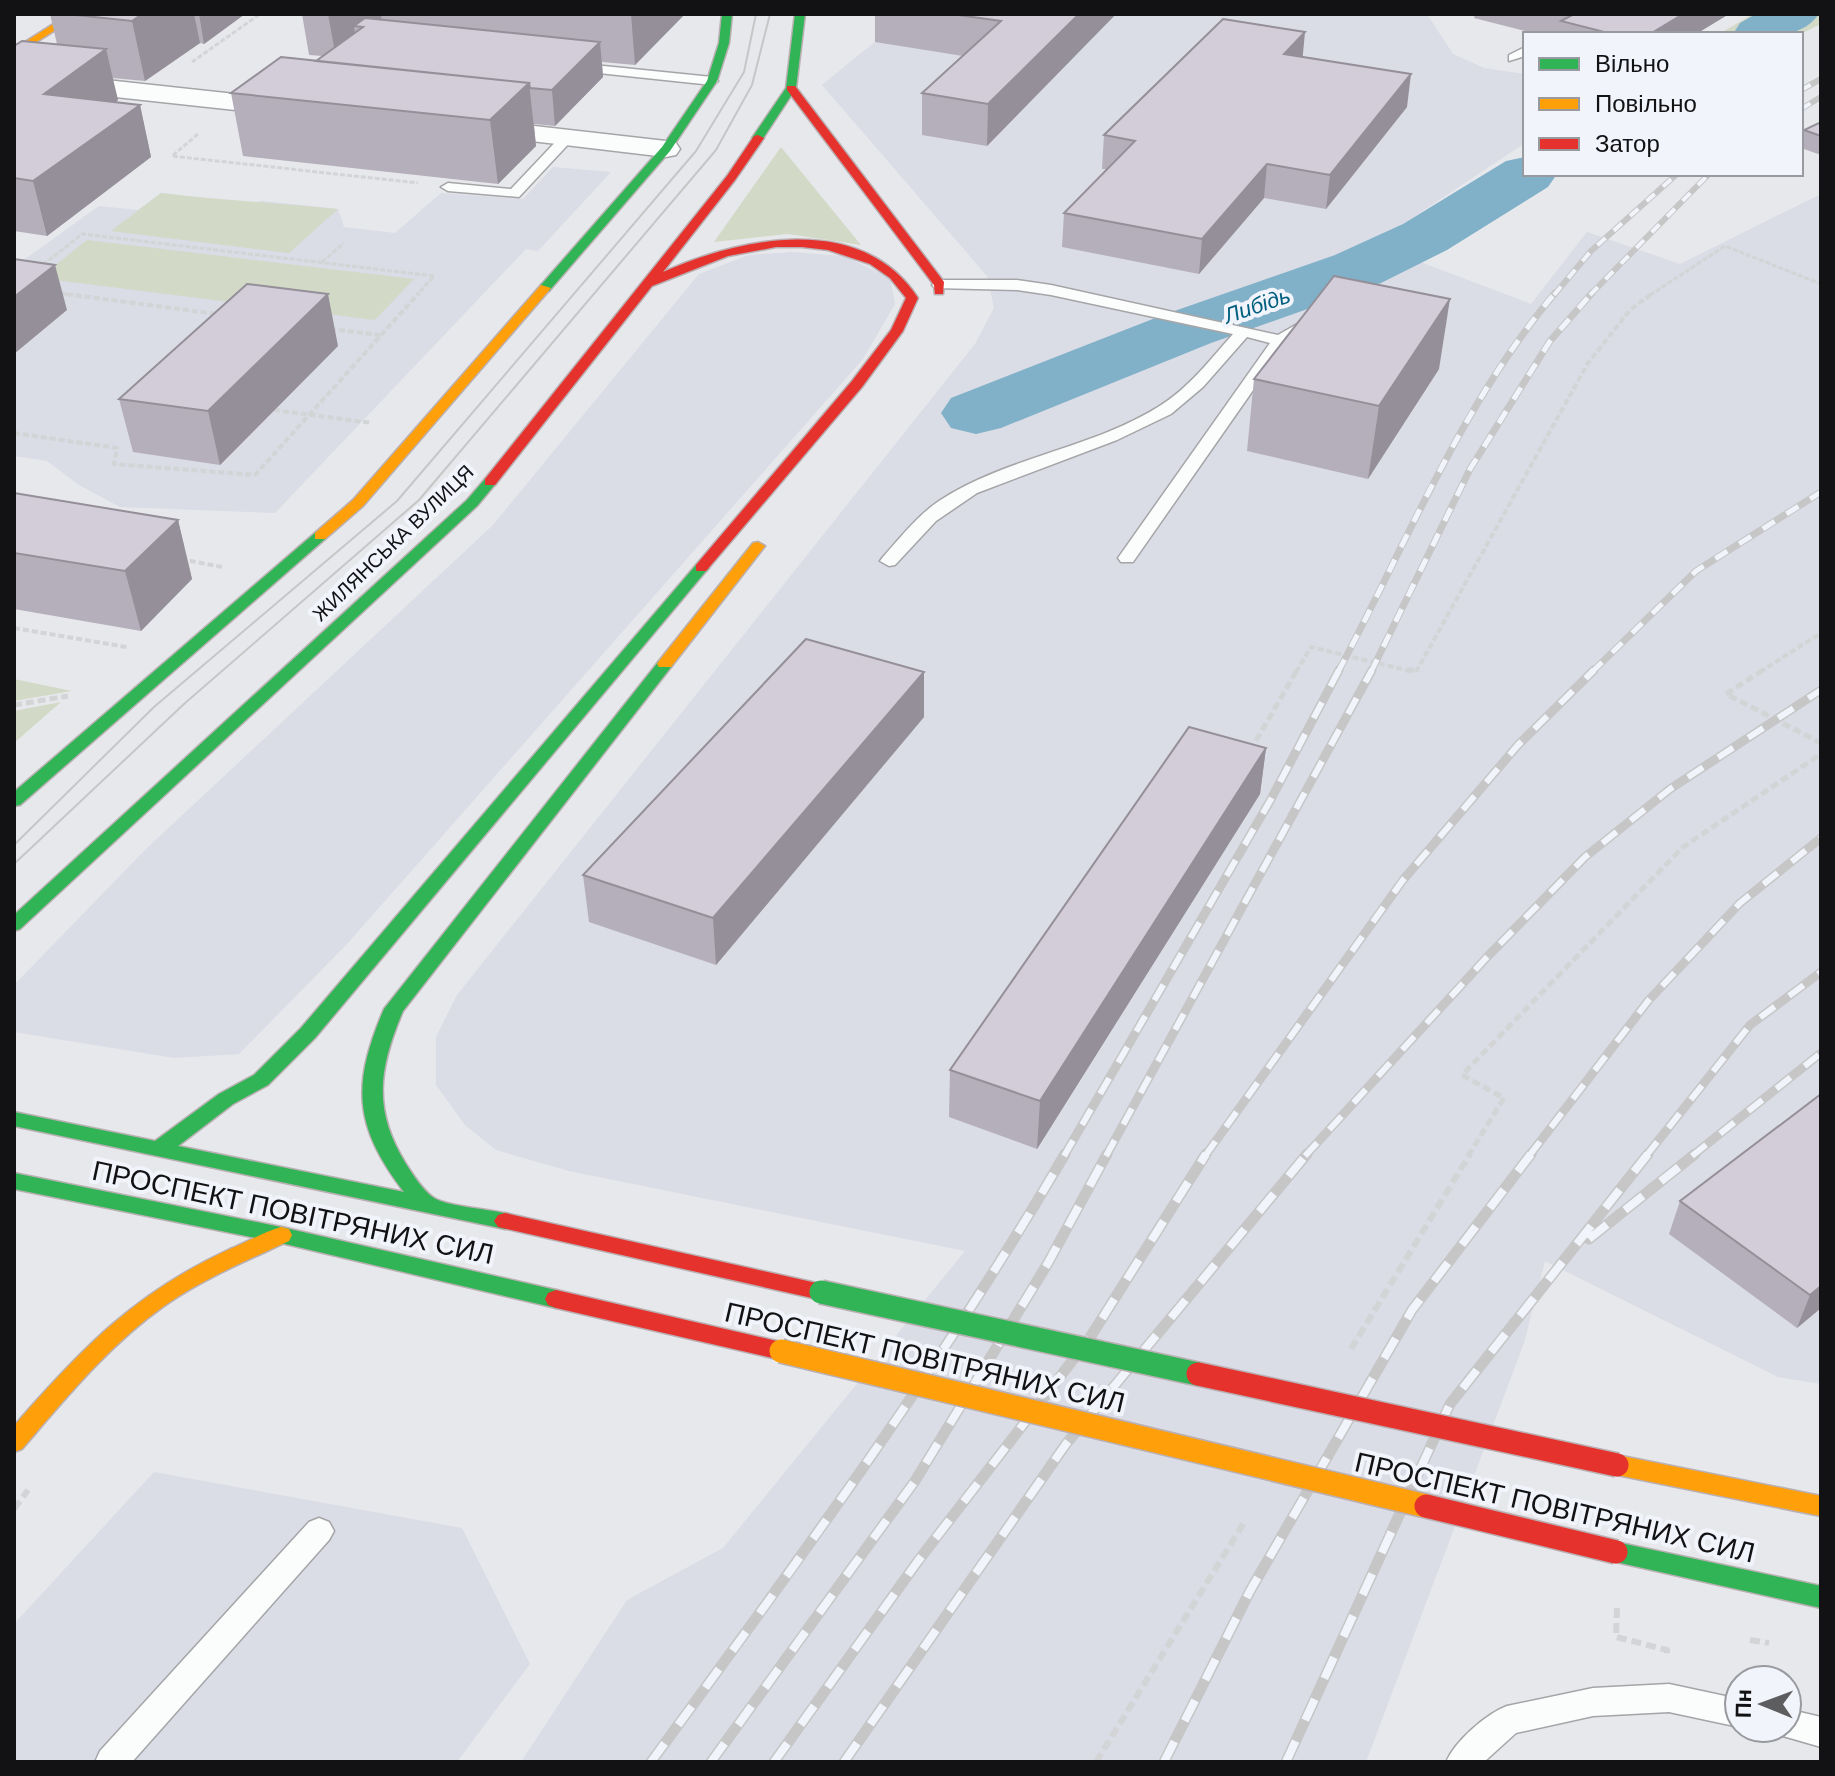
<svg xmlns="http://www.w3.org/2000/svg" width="1835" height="1776" viewBox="0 0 1835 1776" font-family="Helvetica,sans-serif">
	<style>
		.built { fill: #dadce6 }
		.green { fill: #d2d9c6 }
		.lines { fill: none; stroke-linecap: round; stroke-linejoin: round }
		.river { fill: #81b1c8; fill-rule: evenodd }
		.lane-casing { stroke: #a5a5a8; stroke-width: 3 }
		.street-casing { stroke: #a5a5a8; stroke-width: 3 }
		.fast-casing { stroke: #bab0b3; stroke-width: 3 }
		.slow-casing { stroke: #bab0b3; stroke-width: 3 }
		.jam-casing { stroke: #bab0b3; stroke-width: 3 }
		.path-far3 { stroke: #d3d4d5; stroke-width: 3; stroke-dasharray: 5 2; stroke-linecap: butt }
		.path-far2 { stroke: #d3d4d5; stroke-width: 4; stroke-dasharray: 6 3; stroke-linecap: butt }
		.path-far1 { stroke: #d3d4d5; stroke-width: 5; stroke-dasharray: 8 4; stroke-linecap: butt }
		.path { stroke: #d3d4d5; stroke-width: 6; stroke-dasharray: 10 5; stroke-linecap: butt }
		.lane { fill: #fbfcfc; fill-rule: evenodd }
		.street { fill: #fbfcfc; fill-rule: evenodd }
		.fast { fill: #30b455; fill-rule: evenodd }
		.slow { fill: #ff9f0a; fill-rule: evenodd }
		.jam { fill: #e5322d; fill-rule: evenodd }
		.tram { stroke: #c6c6c7; stroke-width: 2 }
		.rail-far3-casing { stroke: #c6c6c7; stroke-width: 6 }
		.rail-far2-casing { stroke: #c6c6c7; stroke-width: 7 }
		.rail-far1-casing { stroke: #c6c6c7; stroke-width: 9 }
		.rail-casing { stroke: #c6c6c7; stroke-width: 11 }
		.rail-far3 { stroke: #f2f4fb; stroke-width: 4; stroke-dasharray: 11; stroke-linecap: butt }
		.rail-far2 { stroke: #f2f4fb; stroke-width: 5; stroke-dasharray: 14; stroke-linecap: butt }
		.rail-far1 { stroke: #f2f4fb; stroke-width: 6; stroke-dasharray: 18; stroke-linecap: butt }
		.rail { stroke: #f2f4fb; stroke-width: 8; stroke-dasharray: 23; stroke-linecap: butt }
		.fast-bridge-casing { stroke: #bab0b3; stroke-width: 26; stroke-linecap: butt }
		.slow-bridge-casing { stroke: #bab0b3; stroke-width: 26; stroke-linecap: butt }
		.jam-bridge-casing { stroke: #bab0b3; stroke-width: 26; stroke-linecap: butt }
		.fast-bridge { stroke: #30b455; stroke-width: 23 }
		.slow-bridge { stroke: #ff9f0a; stroke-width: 23 }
		.jam-bridge { stroke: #e5322d; stroke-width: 23 }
		.wall { fill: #b5afbb }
		.shaded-wall { fill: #948f98 }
		.building { fill: #d3ccd9; stroke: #948f98; stroke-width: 2 }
		.labels { text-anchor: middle; stroke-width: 8; stroke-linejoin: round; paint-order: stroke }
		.far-street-label { font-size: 20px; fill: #121215; stroke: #f2f4fb }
		.far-water-label { font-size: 22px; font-style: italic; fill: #005f7f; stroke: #f2f4fb }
		.near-street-label { font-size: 28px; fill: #121215; stroke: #f2f4fb }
	</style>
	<rect width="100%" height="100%" fill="#e7e8ec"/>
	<path class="built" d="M909,14H1427L1453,54L1484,68L1525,74V143L1373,244L1531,304L1587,232L1680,264L1821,194V1384L1778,1377L1545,1261L1524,1343L1366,1762H521L627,1600L723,1548L965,1251L569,1171L496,1150L465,1125L436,1085V1037L457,995L975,344L994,308L987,276L822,85Z
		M553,167L611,172L538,251L526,249L275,513L120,507L79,485L47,461L14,456V267L99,206L138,210L161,193L247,203L263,201L338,209L344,227L395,233L441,193L523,199Z
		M792,252L844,256L890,278L895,304L863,359L347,944L239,1054L174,1058L14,1032V985L145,850L493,525L699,274L749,255Z
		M154,1472L462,1528L530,1664L457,1762H14V1624Z"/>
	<path class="green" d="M1753,14H1821V24L1801,34H1719Z
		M781,147L861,245L788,234L714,242Z
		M161,193C220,200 278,203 338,209L289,253L111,231Z
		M87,240L414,279L375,320L39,278Z
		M14,679L72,691L14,701Z
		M61,702L14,743V711Z"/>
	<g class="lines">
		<path class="river" d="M1756,14H1819C1799,42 1764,34 1733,34L1740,23Z
			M1525,157V174H1557L1548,187L1447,250L1381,283L1211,343L1001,428L976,434L951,428L941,413L951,398L1163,315L1335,255L1403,224L1506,161Z"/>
		<defs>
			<path id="lane" d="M1525,47V56L1509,61V55Z
				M574,63L712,77L718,81L712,85L570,70L568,67Z
				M563,134L575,137L519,197L448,191L441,187L448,183L511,189Z
				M940,280H1017L1051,285L1278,335L1306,319L1319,322L1286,343L1133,562H1121L1118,558L1270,343L1247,337L1203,387L1171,414L1117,440L977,493L936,521L895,565L889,566L880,561L883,557C900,538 917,516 939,501C1006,457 1090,449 1158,407C1188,389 1210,360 1233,334L1051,295L1017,290L935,288L932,285Z
				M319,1518L329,1522L334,1531L329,1540L132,1762H95L100,1751L309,1522Z
				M1669,1684L1739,1699V1727L1669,1712L1593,1716L1516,1733L1484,1762H1446C1455,1741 1486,1714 1507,1706L1593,1688Z
				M1787,1709L1821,1717V1747L1776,1734L1773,1728H1787Z"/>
			<path id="street" d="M14,70L290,100L303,108L290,116L14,86Z
				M474,119L666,141L676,143L680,149L676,155L666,157L465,133L461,127L465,121Z"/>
			<path id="fast" d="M722,14H732L729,43L717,81L670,151L549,291H541V285L662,147L707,81L719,43Z
				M795,14H805L796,88L762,140H754L752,138L786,88Z
				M490,478L497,482L477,506L20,929L14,931V915L467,500L485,479Z
				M320,532L327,536L325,539L20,805L14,806V792L315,533Z
				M701,563L709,568L706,571L315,1038L268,1085L233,1104L178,1146L404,1192C353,1125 352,1084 384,1009L659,661H671L673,664L671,667L403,1011C379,1067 372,1110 406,1164C413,1175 423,1191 434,1198C448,1207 493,1209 512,1215L516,1221L512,1227L505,1229L14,1126V1112L155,1141L219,1094L254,1075L301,1028L696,565Z
				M14,1173L281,1227L556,1290L564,1293L567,1299L564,1305L556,1308L281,1243L14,1189Z
				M1616,1542L1821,1586V1608L1616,1562L1607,1559L1604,1552L1607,1545Z"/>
			<path id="slow" d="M69,14H81L14,56V49Z
				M541,285L551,288L363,506L325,539H315V533L353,500Z
				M758,542L765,546L671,667H659L657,664L659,661L753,543Z
				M281,1227L289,1229L292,1235L289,1241C246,1261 202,1279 164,1306C109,1345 66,1398 22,1449L14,1452V1426C82,1348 135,1293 230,1249C247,1242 264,1232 281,1227Z
				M1617,1455L1821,1496V1516L1617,1475L1609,1472L1605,1465L1609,1458Z"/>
			<path id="jam" d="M787,86H795L944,282L943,294H935L934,285L787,90Z
				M758,135L764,138L735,180L663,272C742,237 862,212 918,298L903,331L862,387L706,571H696V565L852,381L891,330L906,298L890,278L870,264L828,250L802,247H776L728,256L652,286L495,485H485V479L727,176L754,136Z
				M505,1213L821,1284L829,1286L832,1292L829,1298L821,1300L498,1227L494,1221L498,1215Z
				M556,1290L781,1342L789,1345L792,1351L789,1357L781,1360L556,1308L548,1305L545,1299L548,1293Z"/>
		</defs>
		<use href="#lane" class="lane-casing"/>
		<use href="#street" class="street-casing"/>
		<use href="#fast" class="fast-casing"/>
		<use href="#slow" class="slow-casing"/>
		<use href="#jam" class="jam-casing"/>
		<path class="path-far3" d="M192,62L260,14
			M198,134L172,156L418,183
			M322,262L344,243
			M43,265L82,234L434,276L417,295
			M57,293L73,295
			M1650,295L1725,246L1821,284"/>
		<path class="path-far2" d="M58,293L217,314
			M330,329L380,335
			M274,410L372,423
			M14,433L117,448L114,464L255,475L419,293
			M181,559L222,567
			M14,628L127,647
			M1296,672L1311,647L1414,672
			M1416,672L1588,363L1630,310L1653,293
			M1760,672L1821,633"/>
		<path class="path-far1" d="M1406,670H1417
			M1763,670L1726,694L1821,743
			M14,705L68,696
			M1250,751L1297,670
			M1468,1156L1504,1098L1462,1075L1683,847L1821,754"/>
		<path class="path" d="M1351,1349L1470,1154
			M14,1509L28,1490
			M1617,1608L1616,1637L1667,1650V1657
			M1750,1640L1769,1643
			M1096,1762L1245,1521"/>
		<use href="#lane" class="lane"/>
		<use href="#street" class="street"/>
		<use href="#fast" class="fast"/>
		<use href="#slow" class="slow"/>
		<use href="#jam" class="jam"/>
		<path class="tram" d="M14,845L154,707L397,501L696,151L744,72L756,14
			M14,864L184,704L419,500L716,150L752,85L770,14"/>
		<defs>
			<path id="rail-far3" d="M1801,90L1821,79
				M1801,109L1821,97
				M1554,295L1591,251L1677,174
				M1590,295L1709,174"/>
			<path id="rail-far2" d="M1338,672C1407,543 1460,406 1555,293
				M1371,672L1470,469L1550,341L1592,293
				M1592,672L1696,571L1821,492"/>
			<path id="rail-far1" d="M1064,1156L1270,801L1339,670
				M1106,1156L1372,670
				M1205,1156L1403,880L1518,745L1594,670
				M1305,1156L1488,956L1585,857L1670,789L1821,690
				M1529,1156L1648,1001L1740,903L1821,838
				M1646,1156L1750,1025L1821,972
				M1692,1156L1821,1053"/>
			<path id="rail" d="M1589,1239L1695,1154
				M651,1762C796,1564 941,1367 1065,1154
				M711,1762L915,1481L1048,1263L1107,1154
				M774,1762L918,1561L1089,1339L1206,1154
				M844,1762L1066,1444L1307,1154
				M1164,1762L1250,1591L1412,1310L1531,1154
				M1286,1762L1450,1404L1648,1154"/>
		</defs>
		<use href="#rail-far3" class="rail-far3-casing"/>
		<use href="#rail-far2" class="rail-far2-casing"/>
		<use href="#rail-far1" class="rail-far1-casing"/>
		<use href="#rail" class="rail-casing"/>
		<use href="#rail-far3" class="rail-far3"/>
		<use href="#rail-far2" class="rail-far2"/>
		<use href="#rail-far1" class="rail-far1"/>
		<use href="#rail" class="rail"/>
		<defs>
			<path id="fast-bridge" d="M821,1292L1198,1374"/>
			<path id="slow-bridge" d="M781,1351L1426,1506"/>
			<path id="jam-bridge" d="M1198,1374L1617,1465
				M1426,1506L1616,1552"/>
		</defs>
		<use href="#fast-bridge" class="fast-bridge-casing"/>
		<use href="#slow-bridge" class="slow-bridge-casing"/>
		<use href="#jam-bridge" class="jam-bridge-casing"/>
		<use href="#fast-bridge" class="fast-bridge"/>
		<use href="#slow-bridge" class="slow-bridge"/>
		<use href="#jam-bridge" class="jam-bridge"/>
	</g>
	<path class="wall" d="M50,14H245L204,44L200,43L145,81L112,78L118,100L116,102L140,105L151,157L47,236L14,231V46L57,44Z
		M302,14H685L635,65L602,62L603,77L555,126L534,124L536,146L498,184L243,156L231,93L316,61L323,56L309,55Z
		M875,14H1116L987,146L922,135V93L963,56L875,42Z
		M1475,14H1729L1696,34H1537L1474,18Z
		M1303,57L1407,107L1326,209L1264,198L1199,274L1062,247L1064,213L1106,169H1102L1104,135Z
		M1821,122V155L1801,148V140L1804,130Z
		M338,346L220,465L133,452L119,399Z
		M1439,369L1368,479L1247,451L1254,379Z
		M14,493L178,520L192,579L141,631L14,609Z
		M924,672V717L716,965L589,922L583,875Z
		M1266,748L1260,794L1037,1149L949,1117L950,1070Z
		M1821,1094V1308L1797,1328L1669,1234L1680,1201Z"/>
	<path class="shaded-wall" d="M142,14H194L200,43L145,81L132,21Z
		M199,14H245L204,44Z
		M328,14H381L382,23L363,27L354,26L356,42L336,58Z
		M631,14H685L635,65Z
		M1079,14H1116L987,146L988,104Z
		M1683,14H1729L1696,34H1650Z
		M1305,32L1302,64L1284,54Z
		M600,42L603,77L555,126L552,90Z
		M106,49L118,100L57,146L44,94Z
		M1411,74L1407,107L1326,209L1330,175Z
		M529,83L536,146L498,184L490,120Z
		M140,105L151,157L47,236L33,181Z
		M1267,164L1264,198L1199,274L1202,239Z
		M55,265L67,310L14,354V297Z
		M328,294L338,346L220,465L208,411Z
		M1450,299L1439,369L1368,479L1379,406Z
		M178,520L192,579L141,631L125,571Z
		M924,672V717L716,965L713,918Z
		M1266,748L1260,794L1037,1149L1040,1101Z
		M1821,1286V1308L1797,1328L1810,1295Z"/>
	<path class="building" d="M66,14H142L132,21Z
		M951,14H1079L988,104L922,93L1001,21Z
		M1574,14H1683L1650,34H1612L1561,21Z
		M365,18L600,42L552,90L530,88L529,83L316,61L363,27L354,26Z
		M1223,19L1305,32L1284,54L1411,74L1330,175L1267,164L1202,239L1064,213L1135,141L1104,135Z
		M22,41L106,49L44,94L140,105L33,181L14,178V46Z
		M281,57L529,83L490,120L231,93Z
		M1821,122V136L1804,130Z
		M14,259L55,265L14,297Z
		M1334,276L1450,299L1379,406L1254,379Z
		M247,284L328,294L208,411L119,399Z
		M14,493L178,520L125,571L14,553Z
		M806,639L924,672L713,918L583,875Z
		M1189,727L1266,748L1040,1101L950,1070Z
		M1821,1094V1286L1810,1295L1680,1201Z"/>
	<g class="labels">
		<g class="far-street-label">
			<text transform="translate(393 543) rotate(-44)" y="7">ЖИЛЯНСЬКА ВУЛИЦЯ</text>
		</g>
		<g class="far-water-label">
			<text transform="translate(1257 305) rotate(-19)" y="8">Либідь</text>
		</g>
		<g class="near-street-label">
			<text transform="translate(293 1212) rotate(12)" y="10">ПРОСПЕКТ ПОВІТРЯНИХ СИЛ</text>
			<text transform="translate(925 1357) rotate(13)" y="10">ПРОСПЕКТ ПОВІТРЯНИХ СИЛ</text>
			<text transform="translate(1555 1507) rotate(13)" y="10">ПРОСПЕКТ ПОВІТРЯНИХ СИЛ</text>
		</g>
	</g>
	<rect width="1835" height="1776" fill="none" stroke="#121215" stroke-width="32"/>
	<rect x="1523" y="32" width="280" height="144" fill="#f2f4fb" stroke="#989a9f" stroke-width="2"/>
	<rect x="1539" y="58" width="40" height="12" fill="#30b455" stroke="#989a9f" stroke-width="2"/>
	<text x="1595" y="72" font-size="24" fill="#121215">Вільно</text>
	<rect x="1539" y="98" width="40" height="12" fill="#ff9f0a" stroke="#989a9f" stroke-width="2"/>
	<text x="1595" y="112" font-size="24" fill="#121215">Повільно</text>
	<rect x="1539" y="138" width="40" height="12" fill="#e5322d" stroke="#989a9f" stroke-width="2"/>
	<text x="1595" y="152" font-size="24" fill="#121215">Затор</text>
	<g transform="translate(1763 1704) rotate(271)"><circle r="38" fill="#f2f4fb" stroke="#989a9f" stroke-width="2"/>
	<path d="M0-6L14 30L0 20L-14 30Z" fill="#5d5d60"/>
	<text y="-12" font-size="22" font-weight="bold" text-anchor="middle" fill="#121215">Пн</text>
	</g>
</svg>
